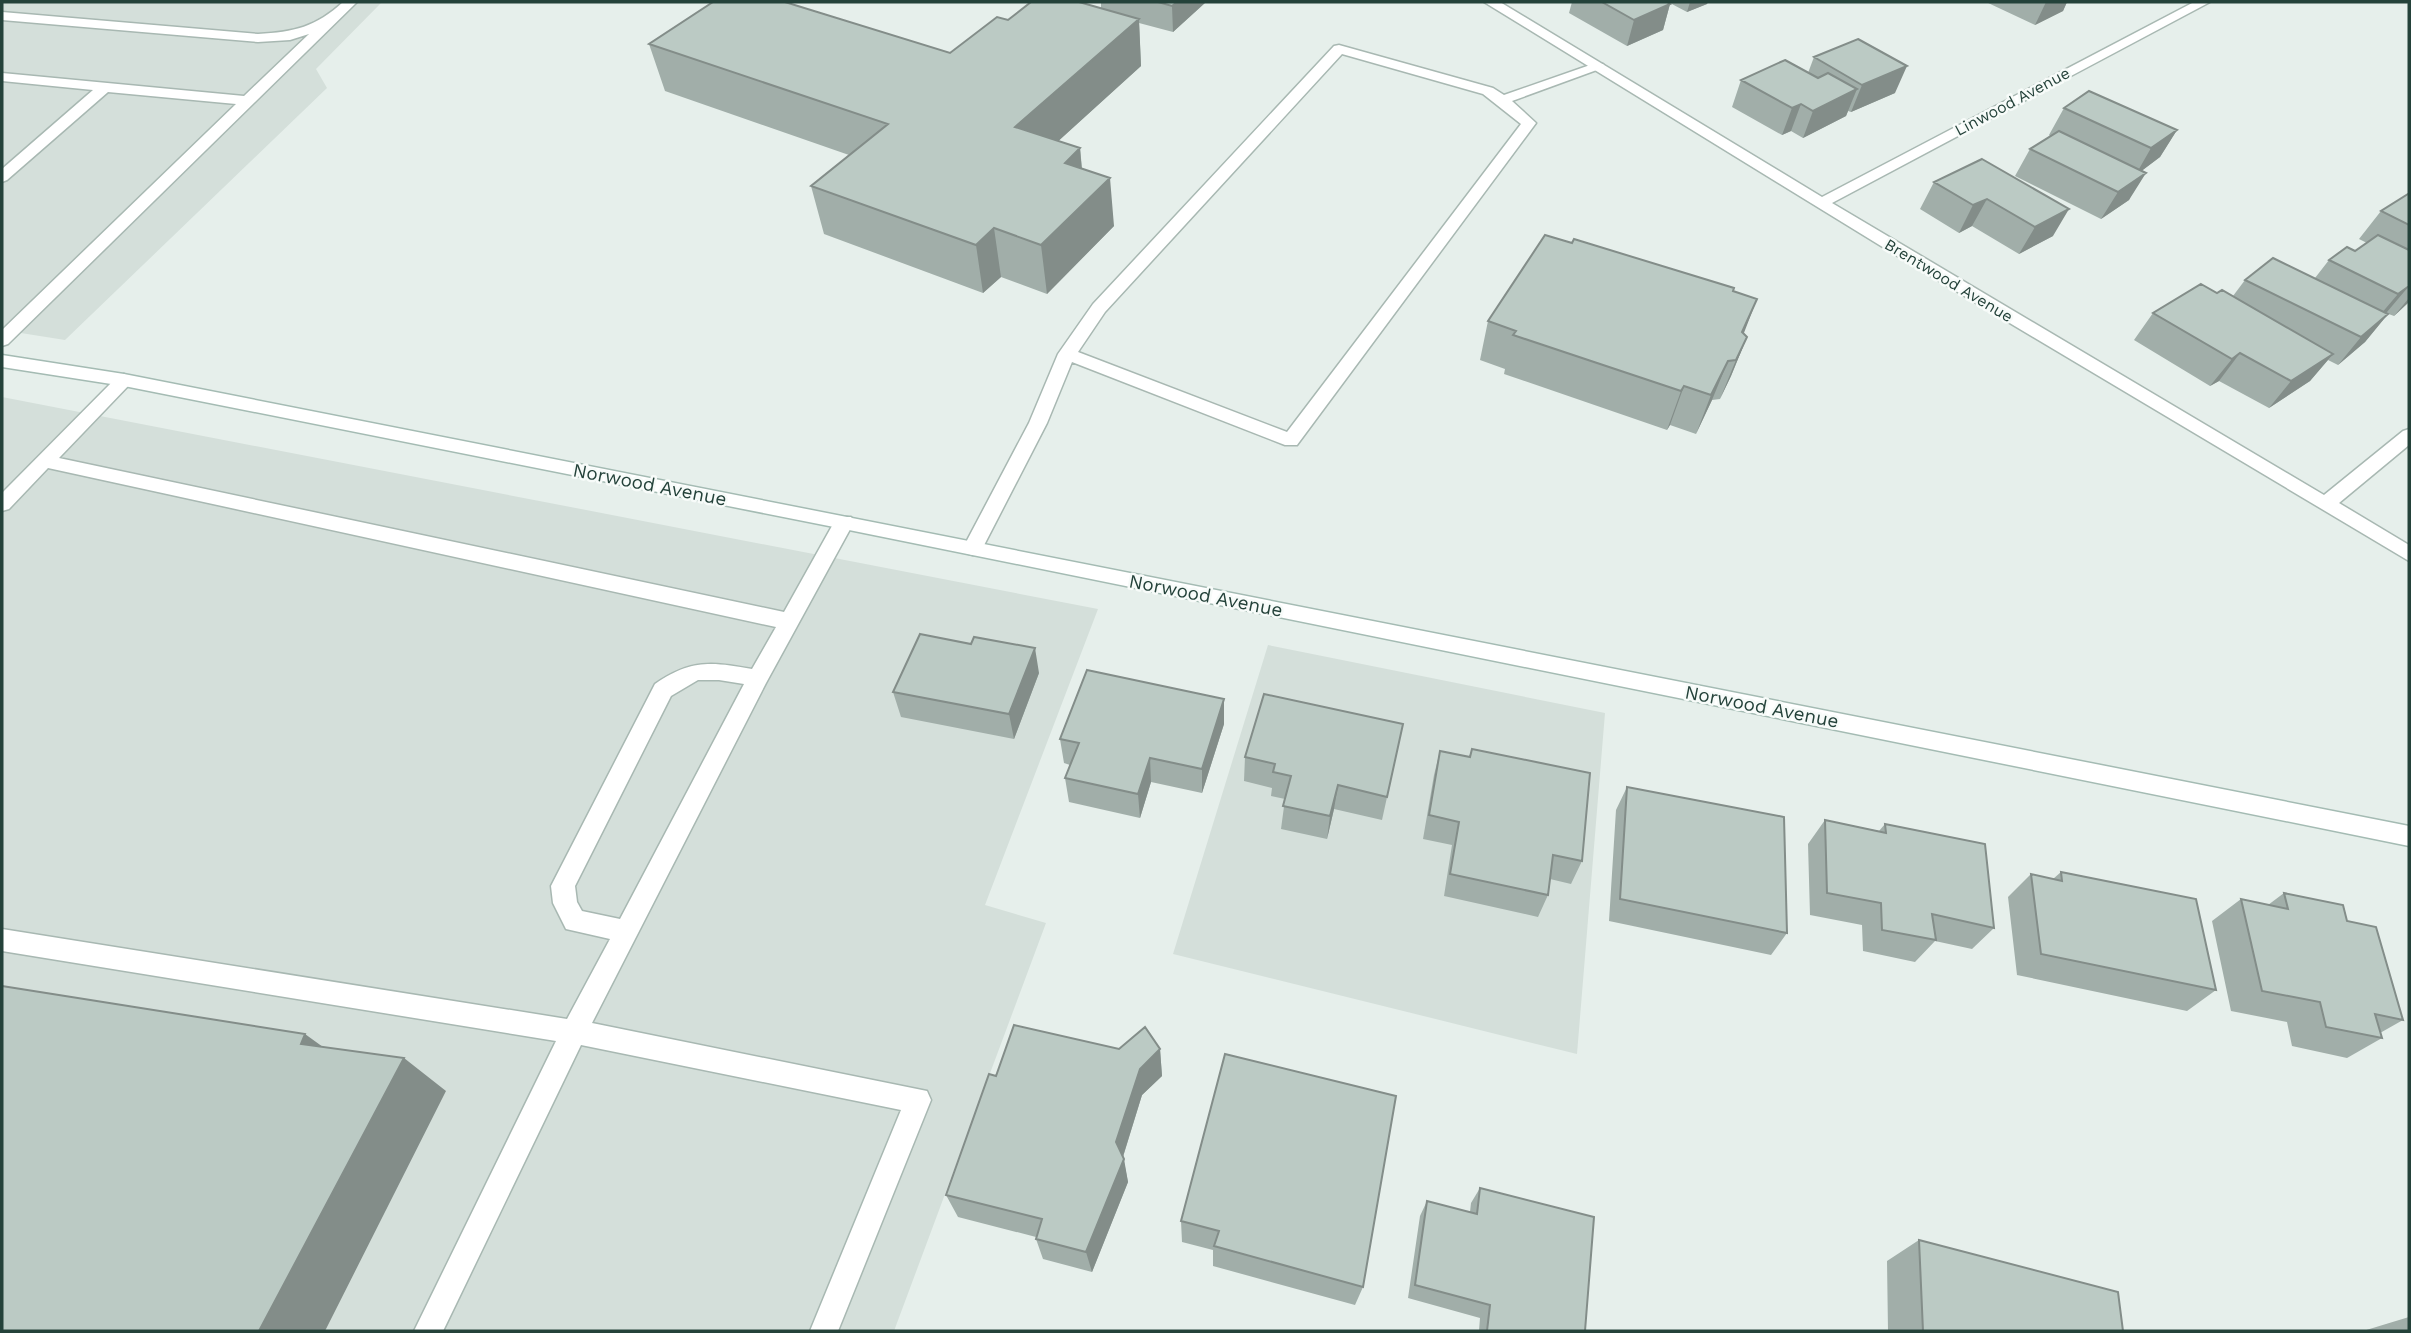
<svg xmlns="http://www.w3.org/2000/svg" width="2411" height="1333" viewBox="0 0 2411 1333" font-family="'Work Sans',sans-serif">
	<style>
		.built { fill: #d4dfda }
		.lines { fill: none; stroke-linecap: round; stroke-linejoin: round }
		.lane-casing { stroke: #a8b8b2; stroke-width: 3 }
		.street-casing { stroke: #a8b8b2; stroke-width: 3 }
		.secondary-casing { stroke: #a4bbb3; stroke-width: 3 }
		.lane { fill: #fff; fill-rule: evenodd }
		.street { fill: #fff; fill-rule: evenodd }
		.secondary { fill: #fff; fill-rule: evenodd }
		.wall { fill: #a1aea9 }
		.shaded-wall { fill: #838d89 }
		.building { fill: #bbcac4; stroke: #838d89; stroke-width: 2 }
		.labels { text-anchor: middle; stroke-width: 5; stroke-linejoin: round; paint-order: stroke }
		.far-street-label { font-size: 16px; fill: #24423a; stroke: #f7fbf9 }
		.street-label { font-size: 19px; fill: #24423a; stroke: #f7fbf9 }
	</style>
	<rect width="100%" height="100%" fill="#e6efeb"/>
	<path class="built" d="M2,2H382L316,69L327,88L65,340L2,330Z
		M2,397L1098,609L985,905L1046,923L894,1331H2Z
		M1268,645L1605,713L1577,1054L1173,954Z"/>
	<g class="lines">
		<defs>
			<path id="lane" d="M343,2H357L8,344L2,346V330L236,104L108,92L7,180L2,182V169L93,90L2,81V73L244,96L309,34L290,40L258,42L2,20V12L258,34C294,32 316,27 343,2Z
				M1339,45L1493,88L1504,95L1593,64H1603L1605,67L1512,101L1536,123L1297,445H1285L1072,362L1047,423L980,553L973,555L966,553L963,548L1029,423L1058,354L1093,304L1334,46ZM1342,54L1483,94L1521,124L1287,432L1078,352L1105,312Z
				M124,374L133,380L130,384L59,458L784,612L837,517H851L854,522L766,683L592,1023L927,1091L931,1100L838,1331H810L901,1110L581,1045L443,1331H414L556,1041L2,951V929L567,1019L610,939L566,929L553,903L551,886L655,684C691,659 712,662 752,669L776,627L48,468L9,509L2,511V493L118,376ZM698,680H719L744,684L620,919L582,911L577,902L575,886L671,696Z"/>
			<path id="street" d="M1484,2H1500L1822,197L2194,2H2210L1832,203L2324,495L2403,431L2409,429V445L2339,503L2409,545V561L1894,254Z"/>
			<path id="secondary" d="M2,355L124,374L2409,826V846L844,529L124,386L2,367Z"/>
		</defs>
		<use href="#lane" class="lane-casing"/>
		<use href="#street" class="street-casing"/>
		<use href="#secondary" class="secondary-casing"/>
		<use href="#lane" class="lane"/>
		<use href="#street" class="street"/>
		<use href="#secondary" class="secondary"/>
	</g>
	<path class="wall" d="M1101,2H1206L1173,32L1139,23L1141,66L1058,141L1080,148L1082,168L1114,226L1047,294L1001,277L983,293L824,234L811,186L849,155L665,91L649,44L950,53L1008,20L1101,8Z
		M1572,2H1667L1670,4L1663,30L1627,46L1569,13Z
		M1668,2H1708L1707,4L1687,12Z
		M1986,2H2067L2063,11L2035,25Z
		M1814,57L1895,93L1851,112L1848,111L1846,116L1803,138L1791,131L1782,135L1732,107L1741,80L1808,73Z
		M2064,108L2177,130L2160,157L2141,171L2129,200L2101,219L2015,176L2030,149L2050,136L2049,135Z
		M1982,159L2053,236L2019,254L1972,226L1959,233L1920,209L1934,182Z
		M2409,195V302L2394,316L2386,313L2388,314L2365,342L2338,365L2328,360L2310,381L2269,408L2219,381L2210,386L2134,340L2153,313L2217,293L2233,296L2245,280L2315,278L2329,260L2355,251L2367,243L2359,239L2381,211Z
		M1572,243L1733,291L1743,334L1747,337L1731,376L1720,399L1712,400L1696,434L1670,425L1667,430L1504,374L1505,369L1480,360L1488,321Z
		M1039,673L1014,739L901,717L893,692Z
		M1224,724L1202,793L1151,782L1140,818L1069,802L1065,778L1070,765L1064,763L1060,739Z
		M1403,724L1382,820L1334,809L1327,839L1281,829L1285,799L1271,796L1272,788L1244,781L1245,757Z
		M1472,749L1582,861L1571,884L1550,879L1548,895L1538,917L1444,896L1452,845L1423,839L1434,775L1440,751L1469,757Z
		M1627,787L1787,933L1771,955L1609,921L1616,810Z
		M1825,820L1879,831L1885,824L1994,928L1972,949L1935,941L1915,962L1863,951L1862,925L1810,915L1808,844Z
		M2061,872L2216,990L2187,1011L2017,975L2008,897L2031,874L2053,879Z
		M2284,893L2347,921L2403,1020L2380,1033L2382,1038L2347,1058L2292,1046L2287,1022L2231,1011L2212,921L2241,899L2268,905Z
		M1119,1049H1160L1162,1076L1142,1095L1123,1157L1128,1182L1092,1272L1043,1259L1036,1239V1237L958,1217L946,1195L996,1076Z
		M1396,1096L1363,1287L1355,1305L1213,1266V1250L1182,1242L1181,1221Z
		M1480,1188L1585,1331H1479L1480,1318L1408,1298L1420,1216L1427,1201L1470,1212L1471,1203Z
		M1919,1240L2123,1331H1888L1887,1261Z
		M2409,1317V1331H2363Z"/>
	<path class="shaded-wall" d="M1177,2H1206L1173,32L1172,6Z
		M1690,2H1708L1707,4L1687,12Z
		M2046,2H2067L2063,11L2035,25Z
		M1670,4L1663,30L1627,46L1634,20Z
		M1139,19L1141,66L1021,175L1015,127Z
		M1907,66L1895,93L1851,112L1862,85Z
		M1857,89L1846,116L1803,138L1813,111Z
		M1801,104L1791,131L1782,135L1792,108Z
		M2177,130L2160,157L2135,176L2151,148Z
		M1080,148L1084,197L1065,163Z
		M2146,173L2129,200L2101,219L2118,192Z
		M1110,178L1114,226L1047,294L1041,245Z
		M1987,199L1972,226L1959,233L1973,205Z
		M2069,209L2053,236L2019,254L2035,227Z
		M994,228L1001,277L983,293L976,245Z
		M2409,286L2387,312L2374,322L2398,294Z
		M2409,298V302L2394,316Z
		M1757,299L1742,338V332Z
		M2388,314L2365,342L2338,365L2361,337Z
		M1747,337L1731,376L1720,399L1736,360Z
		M2240,353L2219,381L2210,386L2232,359Z
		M2333,354L2310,381L2269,408L2291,381Z
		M1728,361L1712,400L1696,434L1711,395Z
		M1684,386L1670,425L1667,430L1681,391Z
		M1035,648L1039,673L1014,739L1009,714Z
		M1224,699V724L1202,793V769Z
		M1150,758L1151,782L1140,818L1138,794Z
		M1338,785L1334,809L1327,839L1330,816Z
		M305,1034L352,1068L301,1044Z
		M1160,1049L1162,1076L1142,1095L1120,1166L1116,1142L1140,1069Z
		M404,1058L446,1091L325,1331H259Z
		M1124,1159L1128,1182L1092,1272L1086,1252Z"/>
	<path class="building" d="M713,2H785L950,53L997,17L1008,20L1031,2H1079L1139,19L1015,127L1080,148L1065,163L1110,178L1041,245L994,228L976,245L811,186L888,124L649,44Z
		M1158,2H1177L1172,6Z
		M1602,2H1667L1670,4L1634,20Z
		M1858,39L1907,66L1862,85L1814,57Z
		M1785,60L1818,78L1828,73L1857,89L1813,111L1801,104L1792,108L1741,80Z
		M2089,91L2177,130L2151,148L2064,108Z
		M2059,131L2146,173L2118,192L2030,149Z
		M1982,159L2069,209L2035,227L1987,199L1973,205L1934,182Z
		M2408,194L2409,195V225L2381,211Z
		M1545,235L1572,243L1574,239L1734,288L1733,291L1757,299L1742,332L1747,337L1736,360L1728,361L1711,395L1684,386L1681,391L1513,335L1516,331L1488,321Z
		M2378,235L2409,250V286L2398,294L2329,260L2347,247L2355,251Z
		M2273,258L2388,314L2361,337L2245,280Z
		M2201,284L2217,293L2222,290L2333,354L2291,381L2240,353L2232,359L2153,313Z
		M920,634L971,644L974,637L1035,648L1009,714L893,692Z
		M1087,670L1224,699L1202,769L1150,758L1138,794L1065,778L1079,743L1060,739Z
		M1264,694L1403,724L1387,797L1338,785L1330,816L1283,806L1291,776L1273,772L1275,764L1245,757Z
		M1472,749L1590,773L1582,861L1553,855L1548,895L1450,874L1459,822L1429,815L1440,751L1470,757Z
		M1627,787L1784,817L1787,933L1620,899Z
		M1825,820L1886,833L1885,824L1985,844L1994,928L1932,914L1936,940L1882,930L1881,903L1827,893Z
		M2061,872L2196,899L2216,990L2041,954L2031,874L2062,881Z
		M2284,893L2343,905L2347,921L2376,927L2403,1020L2375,1014L2382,1038L2326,1027L2320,1002L2262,991L2241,899L2288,909Z
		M2,986L305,1034L301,1044L404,1058L259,1331H2Z
		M1014,1025L1119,1049L1145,1027L1160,1049L1140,1069L1116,1142L1124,1159L1086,1252L1036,1239L1042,1219L946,1195L989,1074L996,1076Z
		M1225,1054L1396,1096L1363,1287L1214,1246L1219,1231L1181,1221Z
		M1480,1188L1594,1217L1585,1331H1487L1490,1305L1415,1285L1427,1201L1477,1214Z
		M1919,1240L2118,1292L2123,1331H1923Z"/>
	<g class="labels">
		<g class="far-street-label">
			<text transform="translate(2012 101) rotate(-28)" y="6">Linwood Avenue</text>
			<text transform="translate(1949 280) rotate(31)" y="6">Brentwood Avenue</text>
		</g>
		<g class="street-label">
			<text transform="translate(650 484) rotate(11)" y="7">Norwood Avenue</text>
			<text transform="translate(1206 595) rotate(11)" y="7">Norwood Avenue</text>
			<text transform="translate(1762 706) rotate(11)" y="7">Norwood Avenue</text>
		</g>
	</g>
	<rect width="2411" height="1333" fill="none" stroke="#24423a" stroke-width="7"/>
</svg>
